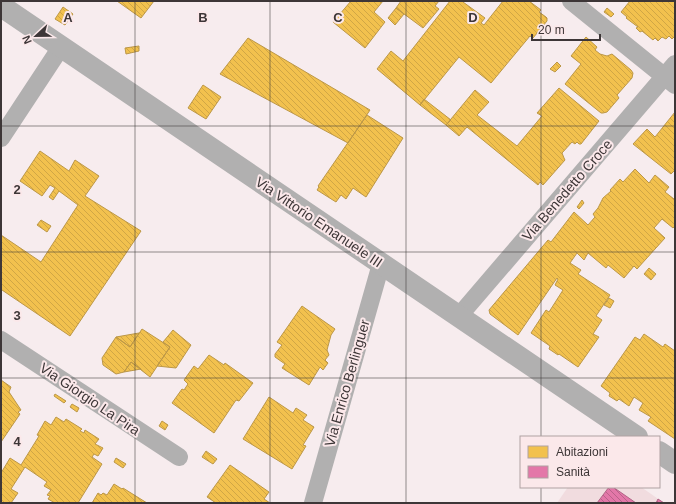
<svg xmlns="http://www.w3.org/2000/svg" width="676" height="504" viewBox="0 0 676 504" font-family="Arial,sans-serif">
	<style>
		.built { fill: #f1dcdf }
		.homes { fill: url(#homes-back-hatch); stroke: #bc9747 }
		.health { fill: url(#health-back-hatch); stroke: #b16486 }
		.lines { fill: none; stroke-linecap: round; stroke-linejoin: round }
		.minor { stroke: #b1b0b0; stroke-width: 18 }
		.tertiary { stroke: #b1b0b0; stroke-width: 22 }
		.grid { fill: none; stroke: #3d3637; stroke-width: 1; stroke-opacity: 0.55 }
		.labels { text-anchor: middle; stroke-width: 4; stroke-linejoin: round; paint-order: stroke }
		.street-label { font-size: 14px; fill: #3d3637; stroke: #fbe8ea }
		.grid-label { font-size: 13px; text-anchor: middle; font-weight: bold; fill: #3d3637; stroke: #fbe8ea; stroke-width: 4; stroke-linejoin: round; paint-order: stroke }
	</style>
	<defs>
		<pattern id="homes-back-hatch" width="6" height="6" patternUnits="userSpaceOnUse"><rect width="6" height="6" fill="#f2c14e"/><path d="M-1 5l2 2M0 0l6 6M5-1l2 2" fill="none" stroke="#d0a645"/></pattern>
		<pattern id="health-back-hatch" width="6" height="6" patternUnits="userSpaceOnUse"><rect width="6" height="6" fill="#e377a8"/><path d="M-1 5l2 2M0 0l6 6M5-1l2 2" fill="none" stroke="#b9628a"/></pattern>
	</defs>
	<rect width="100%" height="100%" fill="#f7ecee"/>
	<path class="built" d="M568,487H641L664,503H557Z"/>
	<path class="homes" d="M117,1H154L141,18Z
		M351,1H383L374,12L385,22L365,48L333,22Z
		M401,1H439L435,6L439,9L423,28L396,8Z
		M450,1H464L463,2L485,18L481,23L484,25L503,1H529L541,10L539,12L546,17L547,18V21L533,38L530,36L491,83L459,57L420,105L377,69L391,51L403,61Z
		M630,1H675V36L672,39L669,36L666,39L662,37L658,41L655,38L653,40L642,31L640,32L636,28L638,27L626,18L627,17L621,12Z
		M63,7L73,14L65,25L55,19Z
		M396,8L404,14L395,25L388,18Z
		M607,8L614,14L611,17L604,12Z
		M586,37L597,47L595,50L600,54L607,56L612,54L631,70L633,73L632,78L617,95L619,98L607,112L603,113H601L565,84L581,64L571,56Z
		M248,38L370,110L348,143L220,74Z
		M139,46V51L126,54L125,48Z
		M557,62L561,66L555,72L550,69Z
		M203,85L221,97L206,119L188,108Z
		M559,88L599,121L581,144H579L577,142L575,144L572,142L562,153L564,158L565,160L543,185L540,182L538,185L467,127L459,136L446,125L475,90L489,102L477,115L517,146L542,116L537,113Z
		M424,99L451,120L446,125L420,105Z
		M675,112V170L671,174L633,144L647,129L655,137Z
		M367,115L403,138L366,197L353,188L346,199L341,195L336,202L317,190L319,187L318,186Z
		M40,151L69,171L75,160L99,176L85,196L141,231L70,336L2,290L1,291V235L41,262L78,205L59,191L53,200L49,197L55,188L50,185L42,196L20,181Z
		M635,169L649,183L655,175L669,187L665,192L674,199L675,198V226L673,228L662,219L654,228L665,238L637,269L634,266L624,278L608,265L606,268L588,253L584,260L577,253L570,263L581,270L578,274L610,295L596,316L602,320L593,334L599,337L578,367L559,354L558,355L549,349L550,346L531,333L546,310L549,312L563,290L555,285L558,279L557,278L518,335L490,314L489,310L548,240L551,242L574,212L588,225L595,217L593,214L598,208L603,198L611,191L610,190L620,179L623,182Z
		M582,200L584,203L579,209L577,207Z
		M41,220L51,226L47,232L37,225Z
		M649,268L656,274L651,280L644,274Z
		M609,298L614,301L610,308L604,305Z
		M302,306L335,329L331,335L327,350L329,355L325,360L328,363L323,370L320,367L309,385L282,368L285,364L275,357V354L282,345L277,342Z
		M142,329L170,347L150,377L131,362L124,372L116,374L103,365L102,358L116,337L130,347Z
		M173,330L191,345L176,368L157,366L170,347L163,342Z
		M139,333L130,347L116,337Z
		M644,334L663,347L665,344L675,351V439L648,421L651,417L639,410L643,403L634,397L629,406L619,399L617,401L609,396L610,393L601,386L635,337L640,340Z
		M209,355L224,365L225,363L253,383L239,401L236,400L214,433L172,403L182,389L184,390L188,384L184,380L194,366L198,369Z
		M131,362L141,369L124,372Z
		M1,380L11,387L9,392L21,410L18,412L20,414L1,442Z
		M55,394L66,401L64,403L54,396Z
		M269,397L293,413L296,408L307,415L303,420L314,427L303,445L306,446L292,469L243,439Z
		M72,404L79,408L77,412L70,407Z
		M56,417L64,422L66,419L82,429L80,431L84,433L85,430L99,439L95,444L103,448L98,456L94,454L92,457L102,464L78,503H55L48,499L50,496L47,495L51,490L44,486L47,482L25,467L11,489L18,493L11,503H1V473L10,458L21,465L39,436L37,435L45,421L51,425Z
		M162,421L168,425L165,430L159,426Z
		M206,451L217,459L213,464L202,457Z
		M116,458L126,464L123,468L114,462Z
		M230,465L269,492L264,499L270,503H216L207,497Z
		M114,484L122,489L123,488L147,503H92L98,493L101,495L103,493L107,495Z"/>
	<path class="health" d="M609,487H613L636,503H597Z
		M658,499L664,503H656Z"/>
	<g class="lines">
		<path class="minor" d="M571,1L675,85
			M1,138L61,47
			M459,316L675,64
			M1,340L179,457
			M313,503L381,264"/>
		<path class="tertiary" d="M1,6L637,437
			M659,452L675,463"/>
	</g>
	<path class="grid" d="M135,1V503M270,1V503M406,1V503M541,1V437M1,126H675M1,252H675M1,378H675M541,487V503"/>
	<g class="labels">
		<g class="street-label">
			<text transform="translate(567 190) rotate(-49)" y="5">Via Benedetto Croce</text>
			<text transform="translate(319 222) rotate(34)" y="5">Via Vittorio Emanuele III</text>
			<text transform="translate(347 383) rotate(-74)" y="5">Via Enrico Berlinguer</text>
			<text transform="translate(90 399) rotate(34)" y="5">Via Giorgio La Pira</text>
		</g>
	</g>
	<g class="grid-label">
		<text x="68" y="22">A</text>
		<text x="203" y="22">B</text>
		<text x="338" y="22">C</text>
		<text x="473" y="22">D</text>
		<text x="17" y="194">2</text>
		<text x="17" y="320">3</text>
		<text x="17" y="446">4</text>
	</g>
	<rect width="676" height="504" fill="none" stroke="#3d3637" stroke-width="4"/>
	<rect x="520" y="436" width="140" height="52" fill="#fbe8ea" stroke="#afa1a2"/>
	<rect x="528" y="446" width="20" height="12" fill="#f2c14e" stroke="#afa1a2"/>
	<text x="556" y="456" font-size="12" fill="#3d3637">Abitazioni</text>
	<rect x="528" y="466" width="20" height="12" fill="#e377a8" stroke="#afa1a2"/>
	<text x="556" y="476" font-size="12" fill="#3d3637">Sanità</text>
	<g transform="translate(36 36) rotate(248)" stroke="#fbe8ea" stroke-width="3" paint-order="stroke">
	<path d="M0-3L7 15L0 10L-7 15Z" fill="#3d3637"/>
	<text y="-6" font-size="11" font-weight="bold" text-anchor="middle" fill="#3d3637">N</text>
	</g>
	<path d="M532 34v6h68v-6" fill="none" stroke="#3d3637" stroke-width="2"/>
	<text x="538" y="34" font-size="12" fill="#3d3637" stroke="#fbe8ea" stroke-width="3" paint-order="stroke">20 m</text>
</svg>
